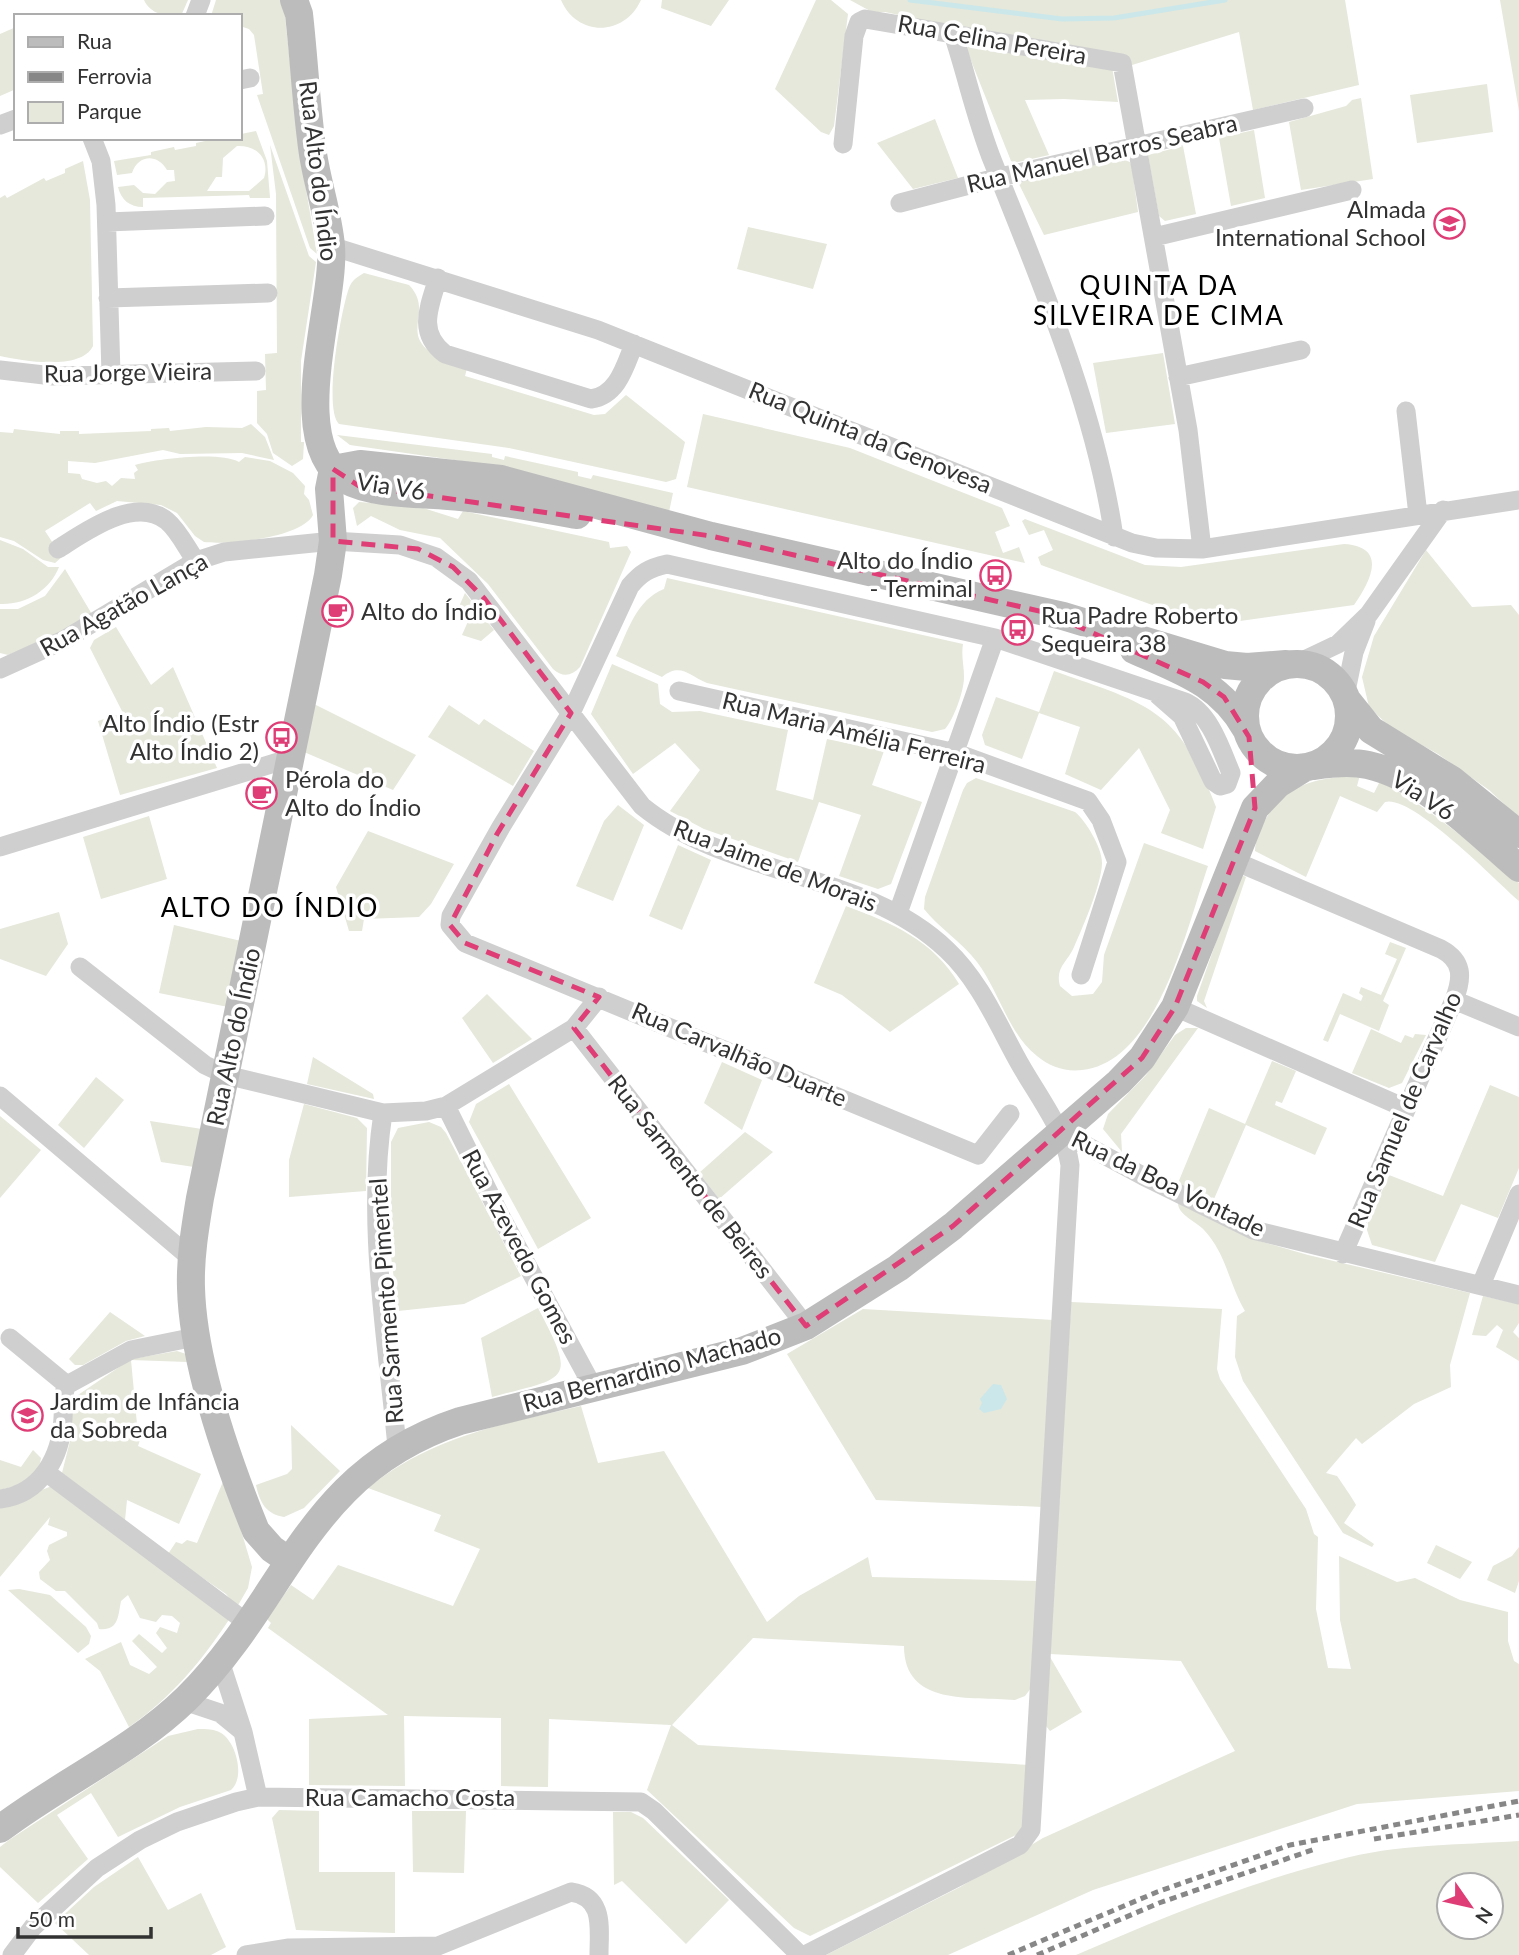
<svg xmlns="http://www.w3.org/2000/svg" width="1519" height="1955" viewBox="0 0 1519 1955" font-family="Lato,sans-serif">
	<style>
		.green { fill: #e5e8db; fill-rule: evenodd }
		.water { fill: #cbe7ea }
		.lines { fill: none; stroke-linecap: round; stroke-linejoin: round }
		.stream { stroke: #cbe7ea; stroke-width: 5 }
		.street { stroke: #cfcfcf; stroke-width: 19 }
		.secondary { stroke: #bcbcbc; stroke-width: 28 }
		.rail { stroke: #878787; stroke-width: 5; stroke-dasharray: 7 5; stroke-linecap: butt }
		.marked { fill: none; stroke: #df3d76; stroke-width: 5; stroke-dasharray: 14 9; stroke-linejoin: round }
		.labels { text-anchor: middle; stroke-width: 7; stroke-linejoin: round; paint-order: stroke }
		.street-label { font-size: 24px; fill: #323232; stroke: #fff }
		.poi-label { font-size: 24px; fill: #323232; stroke: #fff; text-anchor: start }
		.neighbourhood-label { font-size: 26px; letter-spacing: 2px; fill: #000; stroke: #fff }
	</style>
	<rect width="100%" height="100%" fill="#fff"/>
	<path class="green" d="M144,0H188L181,16C166,16 151,15 144,0Z
		M216,0H281L285,16L299,148L317,254L310,248L257,95L263,94L254,35L249,29L240,26V16H211Z
		M561,0H641C624,37 577,37 561,0Z
		M662,0H729L711,26L661,8Z
		M816,0H831L848,14L834,126L829,135L821,132L775,89Z
		M850,0H1345L1359,85L1253,110L1239,32L1132,65L885,12H872Z
		M1500,0H1519V111Z
		M16,27V89L0,96V34Z
		M972,45L1112,67L1118,102L1064,99L1025,100L1049,155L1014,163L1011,161L966,48Z
		M1487,84L1493,132L1417,143L1410,95Z
		M1361,98L1373,179L1301,190L1289,122L1346,106L1352,100Z
		M935,119L958,178L913,189L877,143Z
		M1254,130L1265,198L1231,206L1219,138Z
		M256,131L267,161L270,198H250L249,195L143,198V207C130,207 121,200 118,187L134,185L143,193L155,194L167,182L175,181L174,170H167C157,153 138,155 132,173L117,175L114,161L151,155V152L174,147L175,150L196,146V143L219,138L221,141L240,138L241,134ZM237,146C257,145 270,159 264,178L249,191H207L216,177H222L223,158Z
		M270,145L309,256L316,262L301,361V442H304L303,459L292,466L273,453L267,434L257,423V391L266,390L265,354L277,353L276,194Z
		M1183,146L1196,214L1165,221L1159,216L1148,155Z
		M1119,158L1130,162L1132,167L1138,212L1044,235L1019,184L1027,178Z
		M83,161L90,200L93,346C81,371 23,361 0,356V198L5,195L7,198L44,178L46,181L65,173V169Z
		M748,227L827,244L813,289L737,269Z
		M364,273L409,285C440,317 381,342 467,368L465,376L594,415L605,414L626,395L685,442L676,479L666,482L509,448L339,424C323,409 341,310 349,288C352,280 357,277 364,273Z
		M1163,353L1175,424L1106,433L1093,363Z
		M703,414L850,448L1002,508L1010,526L995,532L1003,553L1019,547L1025,563L687,487Z
		M251,424L265,437L274,460L242,453L180,454L163,450L95,463L68,461V473L80,474L82,479L97,483L106,481L112,486L121,478L135,479L134,473L138,470L135,465C156,459 219,451 239,462L245,457L270,461L293,473L305,486L304,494L309,500L313,515C301,538 228,545 204,542L195,536L177,513L161,505L117,501L96,511L90,503L45,531L62,557L55,563L43,560L14,541L0,537V432L13,433L14,429L60,434V431H79V434L151,431V429L169,428L170,431L206,427L242,428Z
		M337,435L492,454V457L504,460L505,456L578,472V476L591,479L593,475L673,493L669,512L489,465L350,445Z
		M359,502L420,507L458,519L463,511L609,542L610,548L627,546L631,552L580,667C571,677 562,677 553,669L488,584L440,538L400,530L371,516L357,526L353,508Z
		M1025,519L1145,565L1181,567L1344,544C1389,547 1370,582 1354,605L1240,621L1183,616L1041,565L1038,557L1053,550L1044,530L1029,535L1022,521Z
		M0,540L23,549L48,567H59C50,590 26,605 0,604Z
		M1426,550L1472,607L1511,605L1519,615V818L1489,790L1438,754L1391,728L1369,707L1362,677L1374,636Z
		M65,569L93,616L59,635L8,655L0,653V609H18L45,596Z
		M667,578L963,644C961,656 964,665 964,677C964,691 954,719 945,729L932,732L707,683C689,676 681,662 662,677L616,656C628,631 636,600 664,589Z
		M465,593L494,630L481,641L462,635L470,617L457,611Z
		M116,627L151,685L173,667L217,768L120,795L98,721L123,713L90,648L94,640Z
		M612,664L658,684L660,704L672,712L700,711L788,730L776,790L813,800L827,739L884,751L872,785L922,802L891,884L878,889L839,876L861,815L819,802L798,862L704,829L670,811L700,770L675,743L633,774L591,714Z
		M1054,671C1147,704 1178,707 1216,807L1203,849L1161,833L1170,810L1139,748L1101,790L1065,774L1080,727L1039,713L1022,759L985,745L982,735L996,697L1039,712Z
		M314,704L416,755L393,790L304,752Z
		M449,705L479,725L484,719L534,751L513,786L428,737Z
		M1360,775L1357,786L1374,793L1380,781C1431,809 1475,846 1519,883V901C1496,881 1412,794 1385,802L1377,812L1340,796L1306,877L1255,851C1255,841 1260,829 1265,820C1286,782 1320,778 1360,775Z
		M976,778L1075,812C1086,821 1103,849 1102,864C1101,885 1083,927 1074,947C1067,963 1055,967 1060,986L1072,996L1093,994L1102,982L1104,955L1144,843L1208,866C1187,926 1158,1062 1082,1070C1066,1072 1050,1067 1037,1056C1008,1033 999,991 977,962C962,942 937,926 924,909L925,897L963,790L967,783Z
		M618,805L644,825L613,901L576,886L604,821Z
		M149,816L167,879L101,899L83,837Z
		M368,831L454,864L431,904L419,917L364,919L362,931H349L336,887Z
		M678,845L711,860L682,930L649,916Z
		M1240,874L1246,877L1204,1001L1207,1008L1197,1001V996Z
		M846,906C892,923 933,940 959,984L890,1032L842,995L814,983Z
		M59,912L68,944L46,976L0,959V929Z
		M174,925L241,941L228,1007L159,993Z
		M1390,942L1406,948L1383,1001L1389,1005L1379,1031L1340,1014L1328,1042L1323,1040L1343,993L1361,1001L1363,996L1359,993L1361,987L1381,995L1397,959L1385,954Z
		M487,994L532,1039L493,1063L462,1018Z
		M1186,1028H1198L1121,1134L1122,1152L1103,1129L1108,1114L1146,1075L1175,1035Z
		M1371,1029L1401,1043L1405,1035L1413,1038L1415,1034L1426,1035L1402,1083L1389,1088L1352,1073Z
		M313,1057L373,1094L374,1099L307,1084Z
		M1272,1061L1296,1071L1282,1103L1276,1101L1275,1105L1327,1128L1315,1155L1246,1125L1214,1199L1178,1183L1209,1108L1245,1124Z
		M722,1062L762,1080L742,1130L704,1103Z
		M96,1077L124,1100L84,1148L58,1125Z
		M509,1084L591,1218L538,1249L469,1122L476,1104Z
		M1490,1085L1519,1097V1168L1498,1218L1461,1204L1435,1262L1372,1245L1366,1227L1389,1175L1443,1196Z
		M304,1104L357,1118L367,1128L366,1191L289,1197V1160Z
		M0,1116L41,1150L0,1198Z
		M150,1121L202,1129L194,1167L161,1162Z
		M429,1122L441,1127L446,1133L521,1276L464,1304L398,1311L391,1256V1142L398,1128Z
		M745,1132L773,1152L719,1199L699,1173Z
		M1178,1203L1249,1238L1308,1255L1470,1293L1450,1365L1451,1387L1414,1404L1362,1444L1356,1438L1326,1473L1337,1476C1342,1483 1353,1499 1356,1505L1344,1523L1374,1544L1372,1547L1343,1533L1243,1381L1235,1357L1237,1316L1245,1311C1229,1284 1226,1253 1204,1230C1196,1221 1178,1215 1178,1203Z
		M1483,1296L1519,1304V1323L1513,1332L1519,1338V1361L1496,1347L1503,1330L1497,1325L1486,1336L1472,1335Z
		M1071,1302L1222,1309L1217,1369L1220,1379L1306,1509L1314,1534L1318,1537L1316,1609L1328,1668L1351,1669L1340,1620L1339,1556L1397,1582L1415,1578L1460,1600L1508,1612V1641L1514,1661L1519,1664V1791L1357,1804L1093,1890L948,1955H826L960,1887L1043,1838L1235,1751L1181,1661L1050,1654Z
		M538,1308C578,1383 567,1377 492,1397L481,1338Z
		M863,1309L1053,1320L1043,1507L876,1500L787,1354Z
		M110,1312L145,1336L126,1341L83,1365H75L69,1359Z
		M177,1351L186,1354L188,1362L131,1360L138,1435L141,1437L138,1446L201,1474L179,1524L127,1500L125,1520L62,1473L70,1441L72,1402L75,1397L131,1359Z
		M581,1406L598,1463L664,1451L767,1622L799,1596L868,1557L872,1577L1039,1581L1031,1688L1025,1696L1015,1700C971,1696 904,1707 904,1646L753,1638L672,1725L698,1745L1029,1765L1024,1831L810,1936L794,1928L647,1790L671,1725L549,1719L548,1787L501,1786V1718L404,1716L405,1786L309,1785V1719L388,1715L268,1628L271,1623L267,1619L291,1585L313,1600L338,1565L453,1606L480,1549L434,1531L441,1515L368,1488C432,1436 503,1424 581,1406Z
		M291,1425L340,1471L304,1508L284,1517C266,1514 260,1503 256,1485L287,1474L292,1469Z
		M33,1450L41,1458C38,1480 20,1485 0,1490V1460L21,1467Z
		M225,1477L252,1567L248,1588L237,1607L226,1594L168,1554L176,1542L182,1544L187,1540L197,1543Z
		M52,1486L230,1618C202,1661 171,1698 129,1727L100,1671L85,1659L121,1642L130,1665L149,1674L157,1667L132,1641L139,1634L162,1653L167,1648L156,1633L160,1627L177,1633L180,1623L172,1616L162,1615L156,1622L140,1618L128,1595L121,1601C118,1616 119,1631 99,1629L97,1623L65,1591H56L40,1579L39,1572L50,1560L47,1551L49,1545L67,1536V1532L48,1525L50,1517L0,1577V1506Z
		M1436,1545L1472,1562L1460,1579L1427,1563Z
		M1519,1547V1581L1515,1593L1487,1580L1493,1566L1512,1556Z
		M19,1589L50,1595L86,1627L91,1636L89,1644L78,1653L8,1590Z
		M1050,1657L1082,1712L1050,1731L1046,1726Z
		M198,1729C206,1729 215,1729 221,1733C237,1743 245,1778 231,1790L180,1807L118,1837L91,1793L57,1815L88,1859L38,1903L0,1867V1847L9,1840L168,1736Z
		M279,1810L319,1811V1872H395V1933L296,1930L272,1818Z
		M412,1811H466L464,1873L413,1872Z
		M613,1812H631L643,1818L729,1900L686,1944L622,1881L614,1885Z
		M1519,1841V1955H1076C1161,1918 1247,1883 1338,1860C1395,1844 1460,1845 1519,1841ZM1449,1885H1491V1927H1449Z
		M138,1857L168,1910L201,1893L226,1947L211,1955H89L55,1923L94,1887Z"/>
	<path class="water" d="M993,1384L1001,1385L1007,1399L1001,1409L984,1413L979,1409L982,1403L980,1399Z"/>
	<g class="lines">
		<path class="stream" d="M910,0L1062,19L1114,18L1225,0"/>
		<path class="street" d="M195,16L201,0
			M953,34C967,76 976,120 993,162C1041,283 1095,407 1114,537
			M240,80L250,78
			M0,125L16,119
			M92,138L101,161L106,205L111,374
			M843,144L854,36L859,22L865,19L1122,63L1188,430L1202,549
			M900,203L1000,177L1304,108
			M107,222L265,216
			M1154,237L1352,190
			M331,246L598,330L1132,543L1156,548L1202,549L1519,500
			M438,278C429,307 417,333 445,354L591,399C618,395 625,366 634,344
			M108,298L268,293
			M0,370L53,376L256,371
			M1178,377L1301,350
			M1406,411L1418,515
			M58,549C85,532 135,495 167,521C179,531 187,549 196,561
			M1298,663L1338,644L1369,614L1443,510
			M0,669L64,640L196,561L224,552L333,541L400,545L436,557L469,581L642,806C730,878 864,870 947,950C978,979 996,1020 1016,1057C1034,1091 1065,1129 1070,1165L1031,1830L1020,1845L805,1955
			M679,691L956,753L1088,801L1101,820L1117,862L1081,975
			M1345,696L1354,652L1366,621
			M0,847L291,758
			M1232,860L1441,949C1463,961 1463,977 1454,1000L1343,1254
			M898,913L995,638
			M80,967L205,1065L226,1075L383,1113L426,1111L446,1106L574,1028L599,997
			M1454,1000L1519,1027
			M1175,1007L1405,1108
			M574,1028L806,1326
			M0,1096L192,1259
			M446,1106L500,1215L593,1387
			M383,1113C366,1223 387,1337 397,1447
			M1010,1114L978,1155L465,943L450,925L451,916L501,827L571,713L630,586C641,573 649,568 667,564L995,638L1185,702C1210,713 1221,749 1231,773L1227,784L1220,786L1213,781L1182,716L1158,695
			M1061,1132L1143,1176L1253,1230L1519,1295
			M1481,1285L1519,1194
			M67,1385L131,1350L195,1337
			M47,1473L246,1622
			M0,1499C41,1494 61,1457 63,1418C64,1406 61,1396 67,1385L10,1338
			M220,1661L243,1732L258,1797
			M184,1701L220,1713L242,1731
			M12,1955L33,1927L97,1868L140,1840L177,1822L236,1802L258,1797L641,1802L654,1811L800,1955
			M246,1955L289,1948L438,1946L571,1892C605,1897 599,1928 599,1955"/>
		<path class="secondary" d="M294,0L299,14C304,58 306,103 312,147C316,180 328,212 331,246C336,303 284,443 346,480C374,496 428,493 461,497C500,501 538,508 577,515
			M333,469L360,464L501,479L711,536L1063,616L1225,665L1247,667L1286,664
			M1134,650C1181,671 1220,683 1246,729
			M1245 716a52 52 0 1 1 104 0a52 52 0 1 1-104 0Z
			M1347,700L1371,730L1452,780L1519,834
			M1314,766C1332,763 1350,761 1368,765C1425,778 1476,831 1519,868
			M288,1560L272,1549L256,1531C228,1462 193,1362 191,1288C190,1258 195,1228 200,1198L328,575L333,541L329,489L333,469
			M0,1829C60,1783 133,1751 187,1698C289,1597 305,1472 460,1421L742,1351L806,1326L898,1268L953,1226L1119,1082L1142,1058L1175,1007L1255,808L1278,784L1304,768"/>
		<path class="rail" d="M1374,1839L1519,1815
			M1008,1955L1157,1892L1290,1845L1519,1801
			M1037,1955L1159,1903L1315,1849"/>
	</g>
	<path class="marked" d="M333,469L359,486L711,536L1048,613L1203,682L1224,697L1249,737L1255,808L1175,1007L1142,1058L953,1226L806,1326L574,1028L599,997L465,943L450,925L497,834L571,713L484,598L453,567L418,549L333,541Z"/>
	<defs>
		<symbol id="school-ring" viewBox="-11 -11 22 22"><circle r="9.5" fill="#fff" stroke="#df3d76" stroke-width="1.5"/><path d="M0-5L7-2L0 1L-7-2ZM-4 1L0 2.5L4 1V4Q0 6-4 4Z" fill="#df3d76"/></symbol>
		<symbol id="bus-ring" viewBox="-11 -11 22 22"><circle r="9.5" fill="#fff" stroke="#df3d76" stroke-width="1.5"/><path d="M-5-6H5V4H4V6H2V4H-2V6H-4V4H-5ZM-3.5-4V0h7V-4ZM-3.5 1.2v1.5H-2V1.2ZM2 1.2v1.5H3.5V1.2Z" fill="#df3d76"/></symbol>
		<symbol id="cafe-ring" viewBox="-11 -11 22 22"><circle r="9.5" fill="#fff" stroke="#df3d76" stroke-width="1.5"/><path d="M-5.5-4.5H6V0H3Q3 3.5 0 3.5H-2.5Q-5.5 3.5-5.5 0ZM3-3.2v2h1.7v-2ZM-6 4.5H4V6H-6Z" fill="#df3d76"/></symbol>
	</defs>
	<g fill-rule="evenodd">
		<use href="#school-ring" x="1432" y="206" width="35" height="35"/>
		<use href="#bus-ring" x="978" y="558" width="35" height="35"/>
		<use href="#cafe-ring" x="320" y="594" width="35" height="35"/>
		<use href="#bus-ring" x="1000" y="612" width="35" height="35"/>
		<use href="#bus-ring" x="264" y="720" width="35" height="35"/>
		<use href="#cafe-ring" x="244" y="776" width="35" height="35"/>
		<use href="#school-ring" x="10" y="1398" width="35" height="35"/>
	</g>
	<g class="labels">
		<g class="street-label">
			<text transform="translate(992 40) rotate(10)" y="8">Rua Celina Pereira</text>
			<text transform="translate(1102 154) rotate(-13)" y="8">Rua Manuel Barros Seabra</text>
			<text transform="translate(318 171) rotate(83)" y="8">Rua Alto do Índio</text>
			<text transform="translate(128 373) rotate(-1)" y="8">Rua Jorge Vieira</text>
			<text transform="translate(870 438) rotate(22)" y="8">Rua Quinta da Genovesa</text>
			<text transform="translate(391 487) rotate(9)" y="8">Via V6</text>
			<text transform="translate(124 605) rotate(-29)" y="8">Rua Agatão Lança</text>
			<text transform="translate(854 733) rotate(14)" y="8">Rua Maria Amélia Ferreira</text>
			<text transform="translate(1423 796) rotate(33)" y="8">Via V6</text>
			<text transform="translate(775 866) rotate(21)" y="8">Rua Jaime de Morais</text>
			<text transform="translate(234 1037) rotate(-78)" y="8">Rua Alto do Índio</text>
			<text transform="translate(739 1055) rotate(23)" y="8">Rua Carvalhão Duarte</text>
			<text transform="translate(1405 1110) rotate(-67)" y="8">Rua Samuel de Carvalho</text>
			<text transform="translate(690 1177) rotate(52)" y="8">Rua Sarmento de Beires</text>
			<text transform="translate(1168 1184) rotate(26)" y="8">Rua da Boa Vontade</text>
			<text transform="translate(519 1247) rotate(62)" y="8">Rua Azevedo Gomes</text>
			<text transform="translate(387 1301) rotate(-94)" y="8">Rua Sarmento Pimentel</text>
			<text transform="translate(652 1370) rotate(-15)" y="8">Rua Bernardino Machado</text>
			<text x="410" y="1806">Rua Camacho Costa</text>
		</g>
		<g class="poi-label">
			<text x="1426" y="218" text-anchor="end">Almada<tspan x="1426" dy="28">International School</tspan></text>
			<text x="973" y="569" text-anchor="end">Alto do Índio<tspan x="973" dy="28">- Terminal</tspan></text>
			<text x="361" y="620">Alto do Índio</text>
			<text x="1041" y="624">Rua Padre Roberto<tspan x="1041" dy="28">Sequeira 38</tspan></text>
			<text x="259" y="732" text-anchor="end">Alto Índio (Estr<tspan x="259" dy="28">Alto Índio 2)</tspan></text>
			<text x="285" y="788">Pérola do<tspan x="285" dy="28">Alto do Índio</tspan></text>
			<text x="50" y="1410">Jardim de Infância<tspan x="50" dy="28">da Sobreda</tspan></text>
		</g>
		<g class="neighbourhood-label">
			<text x="1159" y="295">QUINTA DA<tspan x="1159" dy="30">SILVEIRA DE CIMA</tspan></text>
			<text x="270" y="917">ALTO DO ÍNDIO</text>
		</g>
	</g>
	<rect x="14" y="14" width="228" height="126" fill="#ffffff" stroke="#adadad" stroke-width="2"/>
	<rect x="28" y="37" width="35" height="10" fill="#bcbcbc" stroke="#adadad" stroke-width="2"/>
	<text x="77" y="49" font-size="21" fill="#323232">Rua</text>
	<rect x="28" y="72" width="35" height="10" fill="#878787" stroke="#adadad" stroke-width="2"/>
	<text x="77" y="84" font-size="21" fill="#323232">Ferrovia</text>
	<rect x="28" y="102" width="35" height="21" fill="#e5e8db" stroke="#adadad" stroke-width="2"/>
	<text x="77" y="119" font-size="21" fill="#323232">Parque</text>
	<g transform="translate(1470 1906) rotate(124)"><circle r="33" fill="#ffffff" stroke="#adadad" stroke-width="2"/>
	<path d="M0-5L12 26L0 18L-12 26Z" fill="#df3d76"/>
	<text y="-10" font-size="19" font-weight="bold" text-anchor="middle" fill="#323232">N</text>
	</g>
	<path d="M18 1927v10h133v-10" fill="none" stroke="#323232" stroke-width="3.5"/>
	<text x="28" y="1927" font-size="21" fill="#323232" stroke="#ffffff" stroke-width="5" paint-order="stroke">50 m</text>
</svg>
